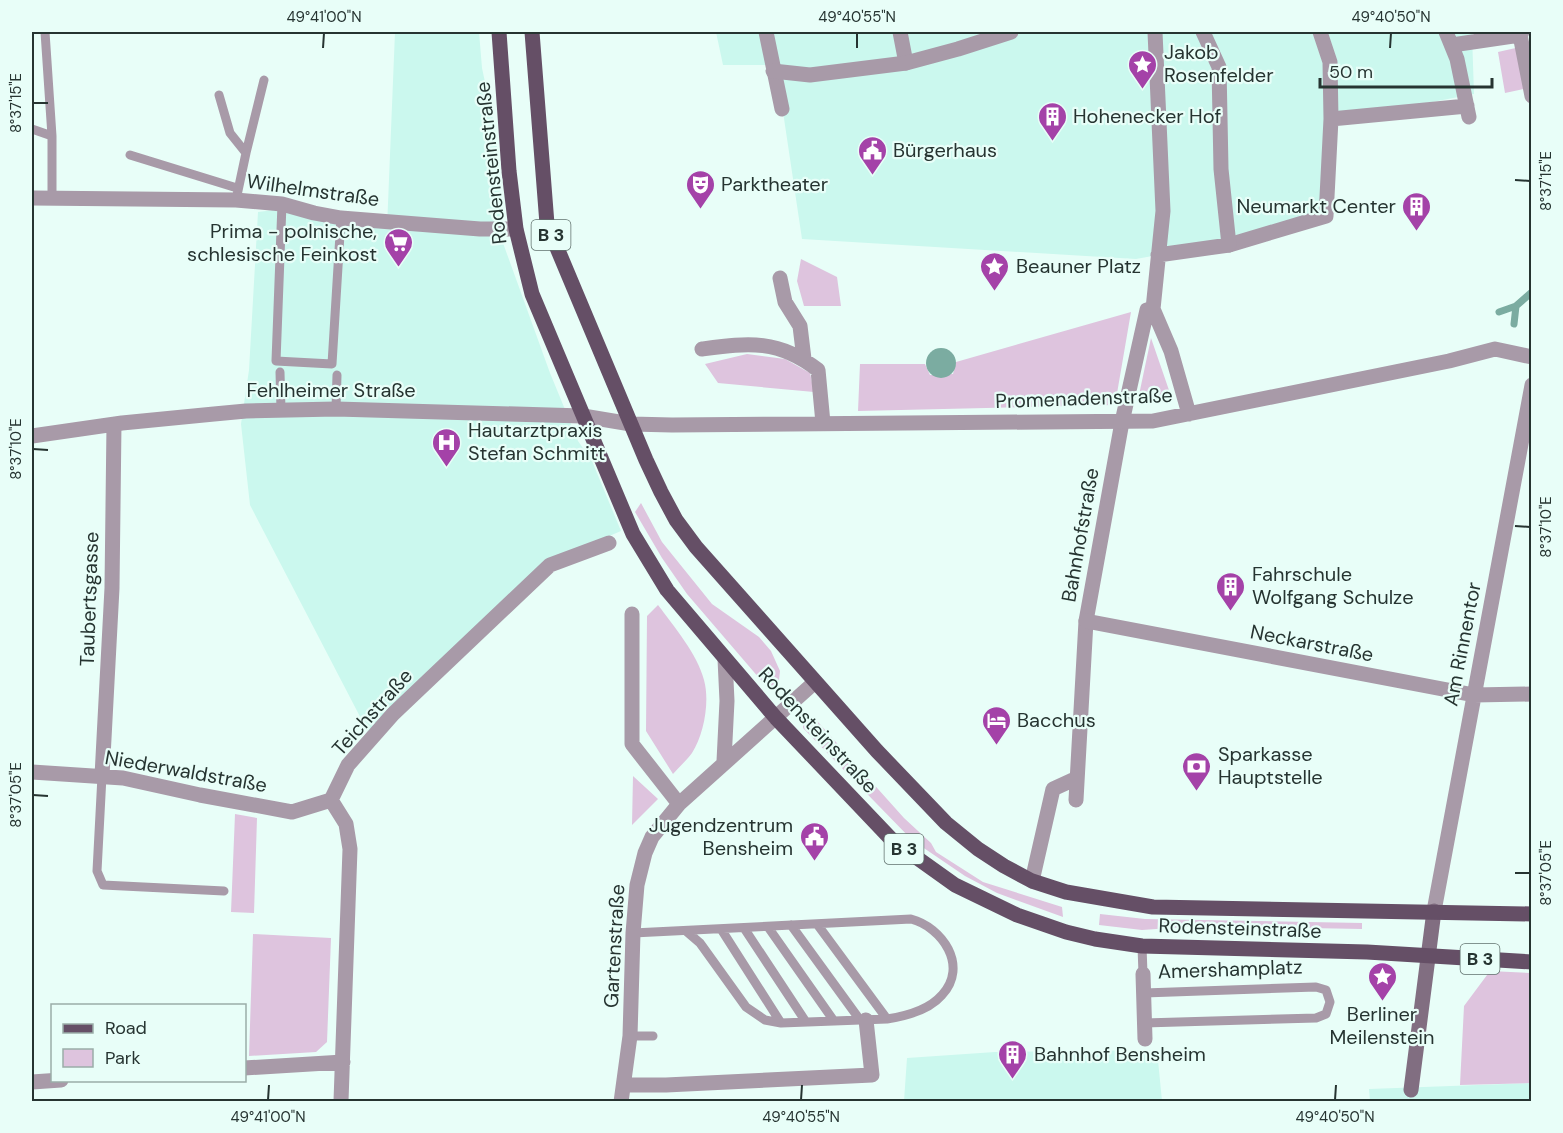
<svg xmlns="http://www.w3.org/2000/svg" width="1563" height="1133" viewBox="0 0 1563 1133" font-family="'DM Sans',sans-serif">
	<style>
		.built { fill: #cbf8ee }
		.green { fill: #dec4de }
		.water { fill: #7baca1 }
		.lines { fill: none; stroke-linecap: round; stroke-linejoin: round }
		.stream { stroke: #7baca1; stroke-width: 7 }
		.service { stroke: #a89aa8; stroke-width: 9 }
		.pedestrian { stroke: #a89aa8; stroke-width: 15 }
		.minor { stroke: #a89aa8; stroke-width: 15 }
		.secondary { stroke: #816e81; stroke-width: 15 }
		.primary { stroke: #654f66; stroke-width: 15 }
		.ticks { fill: none; stroke: #263431; stroke-width: 2 }
		.labels { text-anchor: middle; stroke-width: 4.5; stroke-linejoin: round; paint-order: stroke }
		.shield { fill: #e8fef8; stroke: #60716d; stroke-width: 1.5 }
		.shield-label { font-size: 18px; font-weight: bold; fill: #263431 }
		.poi-label { font-size: 20px; fill: #263431; stroke: #e8fef8; text-anchor: start }
		.street-label { font-size: 20px; fill: #263431; stroke: #e8fef8 }
		.neatline { fill: none; stroke: #263431; stroke-width: 2 }
		.ticks-label { font-size: 15px; text-anchor: middle; fill: #263431 }
	</style>
	<rect width="100%" height="100%" fill="#e8fef8"/>
	<path class="built" d="M395,32H479L482,68L496,134L503,243L550,373L578,441L592,461L621,531L548,562L368,732L250,505L241,424L249,370L258,212L274,210L387,228Z
		M716,32H1511L1472,34L1474,94L1333,121L1329,213L1224,243L1136,259L802,239L776,65H723Z
		M1157,1050L1162,1101H904L907,1058L995,1052Z
		M1531,1083V1101H1370L1369,1089Z"/>
	<path class="green" d="M1520,47L1528,88L1505,93L1498,52Z
		M801,259L837,277L841,306H804L797,281Z
		M1131,312L1115,405L858,411L860,364H925L930,375L953,374L956,362Z
		M1151,338L1171,396L1139,395Z
		M747,354L785,359L810,373L814,392L718,383L705,364Z
		M641,503L662,542L712,604L759,637L771,651L780,671L778,690L766,686L687,594L662,558L635,512Z
		M658,605C673,625 698,655 704,680C710,701 704,735 692,753C687,760 679,767 673,774L646,731L647,616Z
		M808,719L818,722L904,818L931,843L936,852L983,882L1062,907L1063,917L997,893L965,876L912,840L803,728V720Z
		M633,776L658,799L632,825Z
		M235,814L257,818L254,913L231,912Z
		M1100,914L1145,919L1362,923V929L1199,926L1142,930L1099,925Z
		M253,934L331,938L327,1042L316,1052L249,1056Z
		M1490,971L1531,973V1083L1460,1085L1464,1006Z"/>
	<path class="water" d="M926 363a15 15 0 1 1 30 0a15 15 0 1 1-30 0Z"/>
	<g class="lines">
		<path class="stream" d="M1499,312L1516,306L1532,292
			M1514,324L1516,306"/>
		<path class="service" d="M45,32L52,136V198
			M219,95L230,133L246,153L236,200
			M32,129L52,136
			M246,153L264,80
			M130,155L237,188
			M282,204L276,361L332,364L341,218
			M280,372L281,410
			M336,409L337,375
			M102,776L97,871L103,885L224,891
			M817,924L887,1019
			M791,925L860,1020
			M768,927L834,1021
			M744,928L806,1022
			M721,929L781,1023
			M633,933L911,919C942,927 969,966 942,995C929,1010 907,1016 887,1019L781,1023L765,1020L746,1007L700,943L686,931
			M1142,946L1143,974
			M1144,993L1316,987L1326,990L1330,1002L1326,1014L1316,1018L1144,1023
			M630,1036H653"/>
		<path class="pedestrian" d="M766,32L782,109
			M900,32L906,63
			M1446,32L1457,59L1469,117
			M1522,32L1520,35L1532,96
			M1452,45L1520,35
			M1331,119L1467,106
			M1229,245L1326,216L1331,119L1330,62L1320,32
			M1076,800L1086,621L1122,422
			M1032,881L1053,789L1077,778"/>
		<path class="minor" d="M1155,32L1163,211L1153,309L1171,351L1189,414
			M773,71L810,75L906,63L958,49L1011,32
			M32,198L236,200L282,204L314,213L341,218L480,229H516
			M1158,255L1229,245L1221,169L1219,67L1203,32
			M780,278L785,302L800,326L804,359
			M702,349C749,343 778,339 818,370L823,423
			M1122,422L1147,310L1153,309
			M32,436L122,423L214,414L246,411L336,409L583,416L631,424L672,425L1153,421L1449,361L1495,349L1532,357
			M632,614V744L679,804
			M1086,621L1474,695L1532,694
			M724,761L727,701L725,659
			M32,772L123,778L200,795L292,812L331,800
			M102,776L112,588L114,424
			M331,800L348,765L393,714L550,565L609,543
			M331,800L346,824L350,849L341,1101
			M1434,911L1532,385
			M1143,974L1145,1039
			M244,1068L343,1062
			M32,1082L61,1080
			M625,1085H666L872,1075L866,1020
			M621,1102L630,1036L633,933L637,885L645,853L652,837L679,804L815,682"/>
		<path class="secondary" d="M1411,1090L1434,911"/>
		<path class="primary" d="M499,32L509,171L516,229L532,294L633,534L667,590L776,718L892,840L955,885L1017,915L1066,932L1095,939L1142,946L1367,952L1532,962
			M532,32L547,224L646,460L661,492L676,520L696,547L877,751L946,823L978,849L1004,866L1032,881L1066,892L1153,907L1532,914"/>
	</g>
	<path class="ticks" d="M323,48L324,33M857,48V33M1390,48L1391,33M33,103H48M1515,180L1530,181M33,449L48,450M1515,526L1530,527M33,795L48,796M1515,873H1530M268,1100L269,1085M801,1100L802,1085M1335,1100L1336,1085"/>
	<defs>
		<symbol id="sight-pin" viewBox="-11 -11 22 30"><path d="M0 17L-7.5 6A9.5 9.5 0 1 1 7.5 6Z" fill="#a442a8" stroke="#e8fef8"/><path d="M0-6L1.8-2.2L6-1.7L2.9 1.2L3.7 5.4L0 3.3L-3.7 5.4L-2.9 1.2L-6-1.7L-1.8-2.2Z" fill="#fff"/></symbol>
		<symbol id="building-pin" viewBox="-11 -11 22 30"><path d="M0 17L-7.5 6A9.5 9.5 0 1 1 7.5 6Z" fill="#a442a8" stroke="#e8fef8"/><path d="M-4-6H4V6H1V3H-1V6H-4ZM-2.5-4.3h1.7v1.8h-1.7ZM.8-4.3h1.7v1.8H.8ZM-2.5-1h1.7V.8h-1.7ZM.8-1h1.7V.8H.8Z" fill="#fff"/></symbol>
		<symbol id="civic-pin" viewBox="-11 -11 22 30"><path d="M0 17L-7.5 6A9.5 9.5 0 1 1 7.5 6Z" fill="#a442a8" stroke="#e8fef8"/><path d="M-.6-6.5H3V-4.5H.6V-3L4-1V1h2V6H-6V1h2V-1L-.6-3ZM-1.2 2.5V6h2.4V2.5Z" fill="#fff"/></symbol>
		<symbol id="theatre-pin" viewBox="-11 -11 22 30"><path d="M0 17L-7.5 6A9.5 9.5 0 1 1 7.5 6Z" fill="#a442a8" stroke="#e8fef8"/><path d="M-5-5.5Q0-4 5-5.5V0Q5 5 0 6Q-5 5-5 0ZM-3.3-2.5H-1v1.5H-3.3ZM1-2.5H3.3v1.5H1ZM-2.8 1Q0 5.5 2.8 1Z" fill="#fff"/></symbol>
		<symbol id="supermarket-pin" viewBox="-11 -11 22 30"><path d="M0 17L-7.5 6A9.5 9.5 0 1 1 7.5 6Z" fill="#a442a8" stroke="#e8fef8"/><path d="M-6-5.5h2.5l.6 2H6L4.5 2H-2.5L-4.4-4H-6ZM-1.5 3.2a1.3 1.3 0 1 0 .1 0ZM3 3.2a1.3 1.3 0 1 0 .1 0Z" fill="#fff"/></symbol>
		<symbol id="hospital-pin" viewBox="-11 -11 22 30"><path d="M0 17L-7.5 6A9.5 9.5 0 1 1 7.5 6Z" fill="#a442a8" stroke="#e8fef8"/><path d="M-5-5h3v3.5h4V-5h3V5h-3V1.5h-4V5h-3Z" fill="#fff"/></symbol>
		<symbol id="hotel-pin" viewBox="-11 -11 22 30"><path d="M0 17L-7.5 6A9.5 9.5 0 1 1 7.5 6Z" fill="#a442a8" stroke="#e8fef8"/><path d="M-6-4.5h1.5V1H6V5H4.5V3h-9V5H-6ZM-4 0a1.8 1.8 0 1 1 3.6 0ZM.5 0V-2.5h3Q6-2.5 6 0Z" fill="#fff"/></symbol>
		<symbol id="bank-pin" viewBox="-11 -11 22 30"><path d="M0 17L-7.5 6A9.5 9.5 0 1 1 7.5 6Z" fill="#a442a8" stroke="#e8fef8"/><path d="M-6-4H6V4H-6ZM0-2.3a2.3 2.3 0 1 0 0 4.6a2.3 2.3 0 1 0 0-4.6Z" fill="#fff"/></symbol>
	</defs>
	<g fill-rule="evenodd">
		<use href="#sight-pin" x="1126" y="48" width="33" height="45"/>
		<use href="#building-pin" x="1036" y="100" width="33" height="45"/>
		<use href="#civic-pin" x="856" y="134" width="33" height="45"/>
		<use href="#theatre-pin" x="684" y="168" width="33" height="45"/>
		<use href="#building-pin" x="1400" y="190" width="33" height="45"/>
		<use href="#supermarket-pin" x="382" y="226" width="33" height="45"/>
		<use href="#sight-pin" x="978" y="250" width="33" height="45"/>
		<use href="#hospital-pin" x="430" y="426" width="33" height="45"/>
		<use href="#building-pin" x="1214" y="570" width="33" height="45"/>
		<use href="#hotel-pin" x="980" y="704" width="33" height="45"/>
		<use href="#bank-pin" x="1180" y="750" width="33" height="45"/>
		<use href="#civic-pin" x="798" y="820" width="33" height="45"/>
		<use href="#sight-pin" x="1366" y="960" width="33" height="45"/>
		<use href="#building-pin" x="996" y="1038" width="33" height="45"/>
	</g>
	<g class="labels">
		<g class="shield">
			<rect x="531.5" y="220" width="39" height="30" rx="4.5"/>
			<rect x="884.5" y="834" width="39" height="30" rx="4.5"/>
			<rect x="1460.5" y="944" width="39" height="30" rx="4.5"/>
		</g>
		<g class="shield-label">
			<text x="551" y="241">B 3</text>
			<text x="904" y="855">B 3</text>
			<text x="1480" y="965">B 3</text>
		</g>
		<g class="poi-label">
			<text x="1164" y="59">Jakob<tspan x="1164" dy="23">Rosenfelder</tspan></text>
			<text x="1073" y="123">Hohenecker Hof</text>
			<text x="893" y="157">Bürgerhaus</text>
			<text x="721" y="191">Parktheater</text>
			<text x="1396" y="213" text-anchor="end">Neumarkt Center</text>
			<text x="377" y="238" text-anchor="end">Prima - polnische,<tspan x="377" dy="23">schlesische Feinkost</tspan></text>
			<text x="1016" y="273">Beauner Platz</text>
			<text x="468" y="437">Hautarztpraxis<tspan x="468" dy="23">Stefan Schmitt</tspan></text>
			<text x="1252" y="581">Fahrschule<tspan x="1252" dy="23">Wolfgang Schulze</tspan></text>
			<text x="1017" y="727">Bacchus</text>
			<text x="1218" y="761">Sparkasse<tspan x="1218" dy="23">Hauptstelle</tspan></text>
			<text x="793" y="832" text-anchor="end">Jugendzentrum<tspan x="793" dy="23">Bensheim</tspan></text>
			<text x="1382" y="1021" text-anchor="middle">Berliner<tspan x="1382" dy="23">Meilenstein</tspan></text>
			<text x="1034" y="1061">Bahnhof Bensheim</text>
		</g>
		<g class="street-label">
			<text transform="translate(491 163) rotate(-96)" y="7">Rodensteinstraße</text>
			<text transform="translate(313 190) rotate(8)" y="7">Wilhelmstraße</text>
			<text x="331" y="397">Fehlheimer Straße</text>
			<text transform="translate(1084 398) rotate(-2)" y="7">Promenadenstraße</text>
			<text transform="translate(1080 535) rotate(-80)" y="7">Bahnhofstraße</text>
			<text transform="translate(89 599) rotate(-88)" y="7">Taubertsgasse</text>
			<text transform="translate(1312 643) rotate(11)" y="7">Neckarstraße</text>
			<text transform="translate(1462 644) rotate(-79)" y="7">Am Rinnentor</text>
			<text transform="translate(372 712) rotate(-48)" y="7">Teichstraße</text>
			<text transform="translate(818 730) rotate(47)" y="7">Rodensteinstraße</text>
			<text transform="translate(186 771) rotate(10)" y="7">Niederwaldstraße</text>
			<text transform="translate(1240 928) rotate(2)" y="7">Rodensteinstraße</text>
			<text transform="translate(614 946) rotate(-87)" y="7">Gartenstraße</text>
			<text transform="translate(1230 969) rotate(-2)" y="7">Amershamplatz</text>
		</g>
	</g>
	<rect width="1563" height="1133" fill="none" stroke="#e8fef8" stroke-width="66"/>
	<rect x="51" y="1004" width="195" height="78" fill="#e8fef8" stroke="#9aada8" stroke-width="1.5"/>
	<rect x="63" y="1024" width="30" height="9" fill="#654f66" stroke="#9aada8" stroke-width="1.5"/>
	<text x="105" y="1034" font-size="18" fill="#263431">Road</text>
	<rect x="63" y="1049" width="30" height="18" fill="#dec4de" stroke="#9aada8" stroke-width="1.5"/>
	<text x="105" y="1064" font-size="18" fill="#263431">Park</text>
	<path d="M1320 78v9h172v-9" fill="none" stroke="#263431" stroke-width="3"/>
	<text x="1329" y="78" font-size="18" fill="#263431" stroke="#e8fef8" stroke-width="4.5" paint-order="stroke">50 m</text>
	<rect x="33" y="33" width="1497" height="1067" class="neatline"/>
	<g class="ticks-label">
		<text x="324" y="22">49°41'00"N</text>
		<text x="857" y="22">49°40'55"N</text>
		<text x="1391" y="22">49°40'50"N</text>
		<text transform="translate(16 103) rotate(-90)" y="5">8°37'15"E</text>
		<text transform="translate(1546 181) rotate(-90)" y="5">8°37'15"E</text>
		<text transform="translate(16 449) rotate(-90)" y="5">8°37'10"E</text>
		<text transform="translate(1546 527) rotate(-90)" y="5">8°37'10"E</text>
		<text transform="translate(16 795) rotate(-90)" y="5">8°37'05"E</text>
		<text transform="translate(1546 873) rotate(-90)" y="5">8°37'05"E</text>
		<text x="268" y="1122">49°41'00"N</text>
		<text x="801" y="1122">49°40'55"N</text>
		<text x="1335" y="1122">49°40'50"N</text>
	</g>
</svg>
